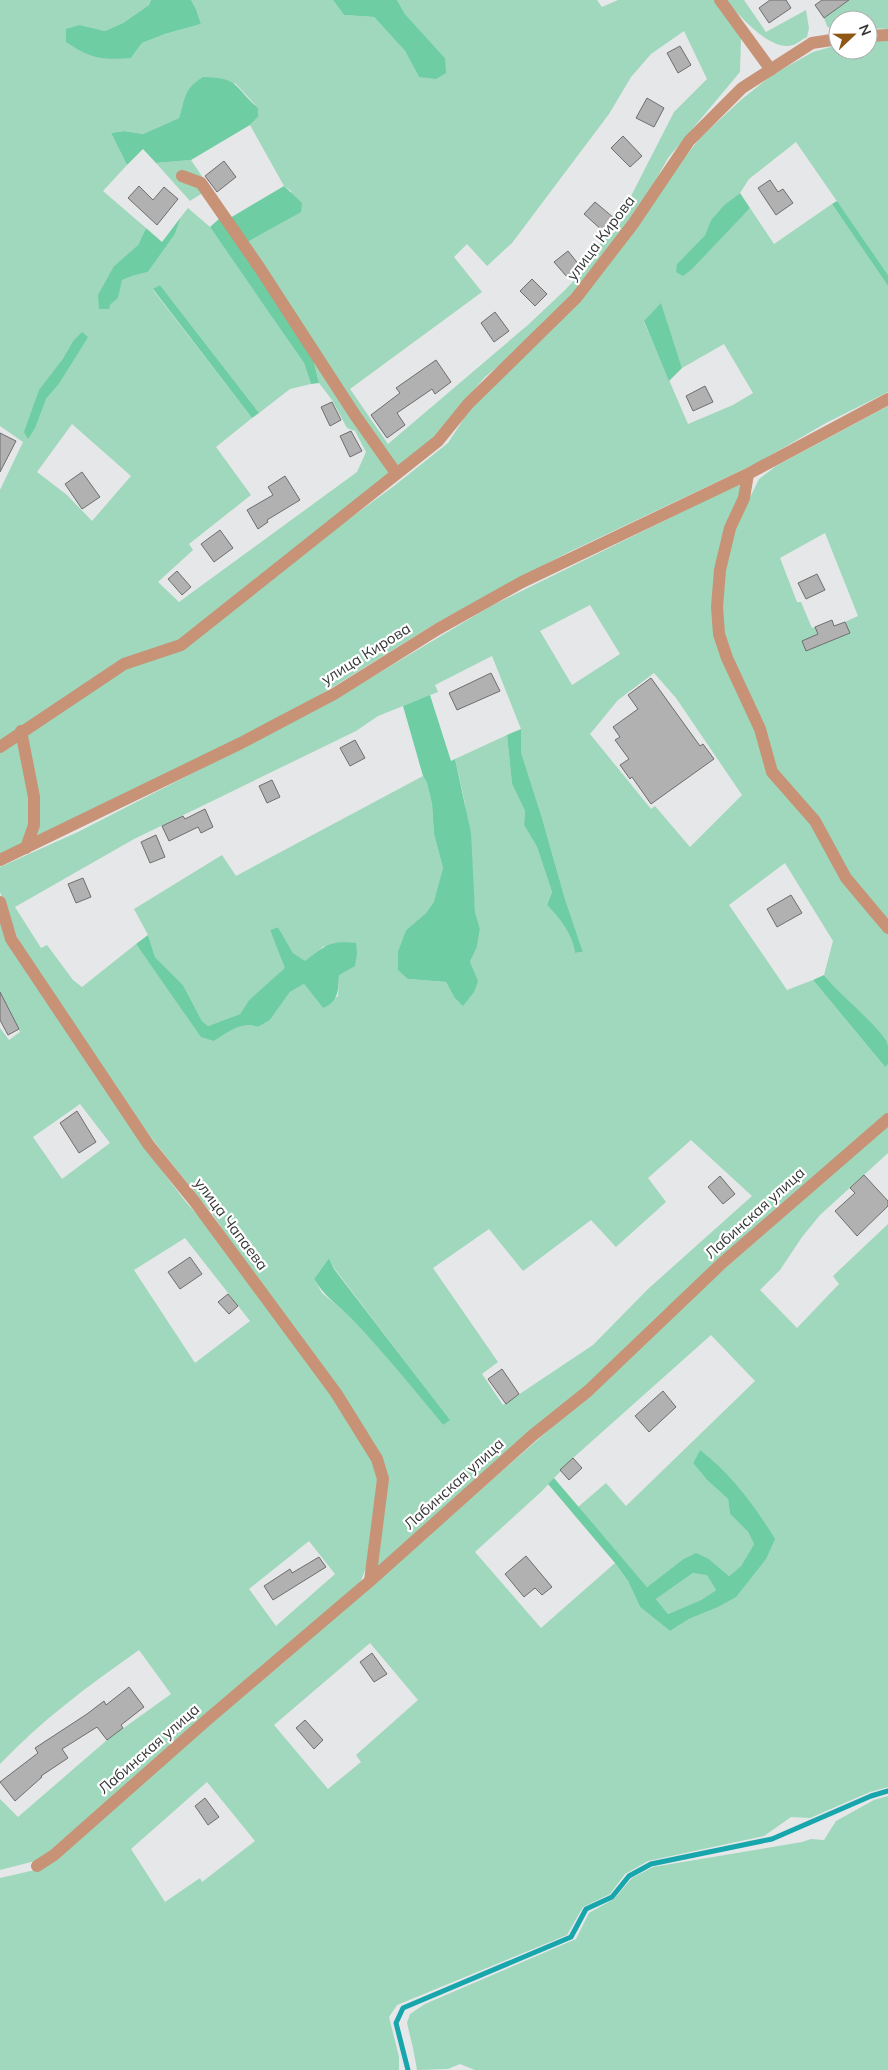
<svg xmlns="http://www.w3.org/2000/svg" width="888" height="2070" viewBox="0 0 888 2070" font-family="Mulish,sans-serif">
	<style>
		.green { fill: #9fd8bc; fill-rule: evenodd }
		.forest { fill: #6fcda3; fill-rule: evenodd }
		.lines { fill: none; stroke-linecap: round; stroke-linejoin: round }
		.stream { stroke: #16a6ac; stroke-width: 5 }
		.building { fill: #b2b1b1; stroke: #6f6e6e }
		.minor { stroke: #c79276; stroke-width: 12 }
		.labels { text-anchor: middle; stroke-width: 4.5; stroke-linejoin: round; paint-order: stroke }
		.street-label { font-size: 15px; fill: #343535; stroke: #fff }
	</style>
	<rect width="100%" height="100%" fill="#e6e7e8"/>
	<path class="green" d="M0,0H151L149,5L123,23L105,31L80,25L131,58L142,43L165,34L201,24L196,9L191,0H333L344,15L374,17L405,51L419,77L445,58L405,14L397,0H597L602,7L618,0H716L741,37L740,72L668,158L643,203L572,298L524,345L485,377L432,439L178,642L121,659L0,742V490L23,442L0,426ZM684,31L707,79L674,112L629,200L592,256L593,260L565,290L529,324L388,444L350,389L482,292L454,257L467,244L487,266L512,243L609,114L631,77L651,54ZM203,77L236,84L258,108V117L250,125L284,186L292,192L230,218L191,160L156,163L190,201L204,192L313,359L319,383L332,400L347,428L355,431L366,452L357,472L179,602L158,582L193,550L189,544L251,495L216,447L252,418L153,290L160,285L259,413L290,389L311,384L304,363L257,294L210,227L188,208L181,217L175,234L148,272L132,276L121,280L118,298L110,305L107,281L114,266L138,245L146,228L103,191L127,165L111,133L124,131L143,134L179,118C185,99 185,88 203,77ZM87,337L59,384L46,399L62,360L73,341ZM72,424L131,476L92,521L67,495L37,472Z
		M727,0H744L766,32L806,10L809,28L807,37C802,39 797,44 793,45C771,52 744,19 730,6Z
		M849,0H888V29L868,28V20H838V33H835L827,26L824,18Z
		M868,41H888V275L796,142L749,179L740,193L724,205L711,220L705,235L677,264L733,224L750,208L774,244L832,204L888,286V392L826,423L759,462L567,553L438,622L299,708L55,830L0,854V751L127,665L182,648L293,560L394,486L448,443L474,403L529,349L701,137L742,99L772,75L813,52L838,45V50H868ZM661,304L682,368L724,344L753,393L733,405L688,424L644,322Z
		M888,406V923L847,874L775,769L731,657L722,630L721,603L726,564L735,528L759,479L776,466ZM825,533L858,616L845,622L849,633L823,644L815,627L812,628L801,602H797L780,558Z
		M745,481L736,505L716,630L756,732L771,775L804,814L888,931V1044C870,1019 843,1001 824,975L833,941L785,863L729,905L787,990L813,980L884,1066L888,1064V1114L583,1389L375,1571L386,1477L213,1215L149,1135L18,940L0,892V867L78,832L327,704L491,606ZM590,605L620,654L572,685L540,631ZM492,656L521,729V752L542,818L565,899L583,952L575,953C572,933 560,919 547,905L552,892L537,847L524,825L525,811L512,784L507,735L455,759L465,803L475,912L480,929L477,947L454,997L446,982L408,979L398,951L406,930L426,913L435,902L443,868L434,834L432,804L427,783L423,776L236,876L222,855L134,909L148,935L155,957L183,985L202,1021L208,1026L240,1014L249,1000L286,968L270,930L278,927L293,953L305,962L324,946L339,975L338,996L323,1008L304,984L290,992L270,1020L258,1027C241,1021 229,1032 214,1041L185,1012L136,944L82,987L73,980L47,945L41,948L15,907L134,839L356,731L378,716L438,692L435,685ZM654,673L676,698L742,795L690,847L655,806L651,809L590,734L618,700ZM691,1140L752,1196L648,1289L593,1345L503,1405L482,1374L498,1362L433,1268L489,1229L523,1271L591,1220L616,1247L666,1202L648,1178ZM329,1258L334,1268L449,1419L443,1425L401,1372L351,1317L322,1293L314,1279Z
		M0,916L154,1160L185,1201L224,1245L341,1406L374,1460L380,1480L370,1558L360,1583L39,1860L0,1870V1799L18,1817L107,1740L171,1694L139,1650C89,1685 42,1720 0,1764V1028L9,1040L20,1032L7,1005L0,998ZM80,1104L110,1143L62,1179L33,1137ZM185,1238L250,1321L195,1363L134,1270ZM309,1541L335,1574L276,1626L249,1589Z
		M888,1125V1153L820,1215L802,1237L780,1270L760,1290L797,1328L839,1284L833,1276L888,1224V1787L870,1792L810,1818L791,1817L764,1836L648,1861L625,1874L610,1894L583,1907L567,1935L397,2005L389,2017L399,2057V2070H0V1878L35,1870L282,1664L591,1393L713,1279ZM711,1335L755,1381L626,1506L606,1483L578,1507L647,1587L682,1560L709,1559L729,1576L741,1566L754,1544L748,1532L730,1514L728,1499L707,1480L693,1463L700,1450L766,1559L716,1608L689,1619L670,1631L640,1607L628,1581L615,1563L541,1628L475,1552L542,1491L573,1458ZM370,1643L418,1700L356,1755L361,1762L328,1789L274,1725ZM207,1782L255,1841L202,1882L200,1878L165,1902L131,1849Z
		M693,1573L707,1574L716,1590L701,1600L668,1614L656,1599Z
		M888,1796V2070H475L460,2064L448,2069L417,2070L413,2048L407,2023L410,2014L425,2004L576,1939L589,1913L614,1899L632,1878L653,1867L802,1842L811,1839L824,1840L836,1821L874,1800Z"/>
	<path class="forest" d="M151,0H191L196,9L201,24L165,34L142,43L131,58C101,60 92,59 66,42V29L80,25L105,31L123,23L149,5Z
		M333,0H397L405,14L445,58L446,73L436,79L419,77L405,51L374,17L344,15Z
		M203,77C240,78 233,86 258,108V117L250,125L191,160L156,163L143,149L127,165L111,133L124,131L143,134L179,118C185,99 184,88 203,77Z
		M284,186L302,203L301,212L247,242L230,218Z
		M740,193L750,208L691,270L683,276L676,272L677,264L705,235L711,220L724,205Z
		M837,201L888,275V286L832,204Z
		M181,217L175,234L148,272L132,276L122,280L118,298L110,305L109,309H99L98,295L114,266L138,245L146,228L162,242Z
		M219,219L258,273L313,359L319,383L311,384L304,363L210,227Z
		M160,285L259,413L252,418L153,289Z
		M661,303L682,368L669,381L644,321Z
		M82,332L88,337L59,384L46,399L35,428L28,439L24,432L39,390L62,360L73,341Z
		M430,695L451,761L455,759L471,833L475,912L480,929L477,947L470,962L478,981L474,992L463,1006L454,997L446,982L408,979L398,970V951L406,930L426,913L434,902L443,868L434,834L432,804L427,783L423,776L403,706Z
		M521,729V752L542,818L565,899L583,952L575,953C572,933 560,919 547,905L552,892L537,847L524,825L525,811L512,784L507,735Z
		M278,927L293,953L305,961C325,946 329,940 356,943L357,954L355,966L339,975C338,991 339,1001 323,1008L304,984L290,992L270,1020L258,1027C241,1021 229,1032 214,1041L201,1037L136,944L148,935L155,957L183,985L202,1021L208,1026L240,1014L249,1000L285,968L270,930Z
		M824,975C836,992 884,1030 888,1045C888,1050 888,1059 888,1064L885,1067L813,980Z
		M329,1258L334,1269L450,1420L443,1425C414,1389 385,1354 353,1320C339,1305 325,1298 314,1279Z
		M700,1450C731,1474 755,1506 775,1539L766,1559L736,1597L716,1608L689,1619L670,1631L640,1607L628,1581L615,1563L548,1484L554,1478L647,1587L682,1560L696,1553L709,1559L729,1576L741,1566L754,1544L748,1532L730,1514L728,1499L707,1480L693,1463ZM693,1573L707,1575L716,1590L701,1600L668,1614L656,1599Z"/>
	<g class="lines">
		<path class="stream" d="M408,2070L396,2023L403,2008L571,1937L586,1909L612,1897L629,1876L651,1864L772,1839L871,1796L888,1791"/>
	</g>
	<path class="building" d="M770,0H786L791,8L769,23L759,8Z
		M822,0H849L824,18L815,5Z
		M680,46L691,65L678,73L667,53Z
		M647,98L664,108L654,127L636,118Z
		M623,136L642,156L630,167L611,148Z
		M224,161L236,177L217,192L205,176Z
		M770,180L778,192L783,189L793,203L776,215L758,188Z
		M139,186L153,200L164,187L178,199L157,225L128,198Z
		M595,202L614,218L603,231L584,214Z
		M568,251L580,266L567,277L554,262Z
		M532,279L547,294L535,306L520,291Z
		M495,312L509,331L494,342L481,323Z
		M436,360L451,382L435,394L432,389L397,413L405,425L387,438L371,415L400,393L396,388Z
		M705,386L713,402L693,411L686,396Z
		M332,402L341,420L330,426L321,407Z
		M351,431L362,451L350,457L340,436Z
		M0,433L16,441L0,472Z
		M82,472L100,497L82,509L65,484Z
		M285,476L300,500L267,520L268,522L258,529L247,510L273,495L268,487Z
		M220,530L233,548L214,562L201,544Z
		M177,571L191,587L182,595L168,579Z
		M817,574L825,590L806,599L798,583Z
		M832,620L834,626L845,622L850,633L806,651L802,641L818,634L815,627Z
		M491,673L500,691L457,710L449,693Z
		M651,678L700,746L703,744L714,759L651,804L632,777L630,779L620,765L629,759L615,740L620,737L613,727L638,709L628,695Z
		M355,740L365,758L350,766L340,748Z
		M272,780L280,797L267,803L259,786Z
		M205,809L213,827L201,833L198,827L169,841L162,826L183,816L185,819Z
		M156,835L165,857L150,863L141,842Z
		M83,878L91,897L76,903L68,884Z
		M791,895L802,913L777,927L767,909Z
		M0,992L19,1029L8,1035L0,1020Z
		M77,1111L96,1142L79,1153L60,1123Z
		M864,1175L888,1201V1206L857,1236L835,1211L855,1193L850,1188Z
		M720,1176L735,1194L723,1204L708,1187Z
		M190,1257L202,1274L180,1289L168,1272Z
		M228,1294L238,1306L229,1314L218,1302Z
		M502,1369L519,1394L506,1404L488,1379Z
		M663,1391L676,1407L649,1432L635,1416Z
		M573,1458L582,1468L569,1480L560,1470Z
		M526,1556L552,1587L542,1595L535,1588L524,1597L505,1574Z
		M319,1557L326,1567L273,1600L264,1586L290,1569L292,1573Z
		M372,1653L387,1674L374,1682L360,1662Z
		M129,1687L144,1707L121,1725L123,1728L107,1740L97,1727L62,1749L68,1758L41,1776L42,1777L15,1801L0,1782L38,1753L35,1748L87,1714L104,1701L106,1705Z
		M305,1720L323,1740L314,1749L296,1728Z
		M205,1798L219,1817L208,1825L195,1806Z"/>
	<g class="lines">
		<path class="minor" d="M720,0L771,70
			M868,36L888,35
			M182,176L201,183L259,267L355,415L396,473
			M748,474L744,498L730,528L720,570L717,607L719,634L727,658L760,729L772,772L815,821L846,878L888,928
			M21,731L34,797V825L26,848
			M0,747L124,664L181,645L438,441L468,404L576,298L633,224L689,141L742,88L812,43L838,39
			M0,860L241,743L334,694L438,629L522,582L748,474L888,399
			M0,902L11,939L148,1144L195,1202L336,1393L377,1459L383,1479L370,1581
			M37,1866L54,1855L208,1719L370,1581L533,1435L588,1391L721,1264L888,1119"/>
	</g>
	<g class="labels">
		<g class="street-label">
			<text transform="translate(601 238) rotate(-53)" y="5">улица Кирова</text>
			<text transform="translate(366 654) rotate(-32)" y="5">улица Кирова</text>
			<text transform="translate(755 1213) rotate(-42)" y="5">Лабинская улица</text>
			<text transform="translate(231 1224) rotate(53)" y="5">улица Чапаева</text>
			<text transform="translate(454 1484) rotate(-42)" y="5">Лабинская улица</text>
			<text transform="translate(149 1749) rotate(-41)" y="5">Лабинская улица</text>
		</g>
	</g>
	<g transform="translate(853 35) rotate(68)"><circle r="24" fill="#ffffff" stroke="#aeaeae"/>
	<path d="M0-4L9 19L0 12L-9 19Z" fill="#905613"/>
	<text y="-8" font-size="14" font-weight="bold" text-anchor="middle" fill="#343535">N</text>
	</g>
</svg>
